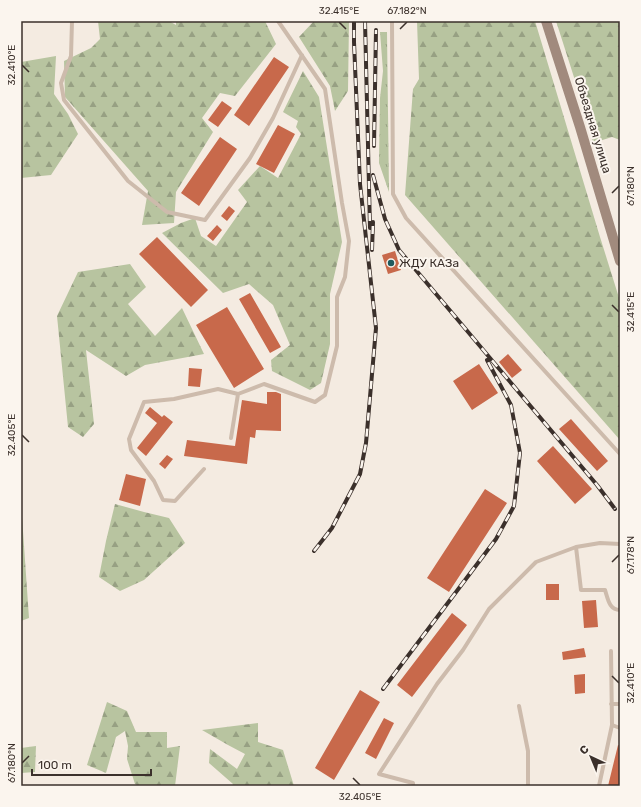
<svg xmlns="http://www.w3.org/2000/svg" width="641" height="807" viewBox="0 0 641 807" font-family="Rubik,sans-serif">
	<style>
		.grass { fill: url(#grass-tufts) }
		.forest { fill: url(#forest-firs) }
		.building { fill: #c8694b }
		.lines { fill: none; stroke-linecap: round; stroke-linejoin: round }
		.lane { stroke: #cdbbac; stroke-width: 4 }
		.secondary { stroke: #a18a7d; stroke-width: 10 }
		.rail-casing { stroke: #3b302b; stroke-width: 4 }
		.rail { stroke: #fbf5ee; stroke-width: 2.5; stroke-dasharray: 8; stroke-linecap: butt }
		.ticks { fill: none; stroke: #3b302b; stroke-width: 1.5 }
		.poi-dot { fill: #1f5a5e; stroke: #fbf5ee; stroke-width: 1.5 }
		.labels { text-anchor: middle; stroke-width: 4; stroke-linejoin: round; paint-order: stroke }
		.street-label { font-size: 12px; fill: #3b302b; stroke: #fbf5ee }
		.poi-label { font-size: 12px; fill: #3b302b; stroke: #fbf5ee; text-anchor: start }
		.neatline { fill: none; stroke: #3b302b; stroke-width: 1.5 }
		.ticks-label { font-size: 10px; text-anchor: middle; fill: #3b302b }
	</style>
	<defs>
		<pattern id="grass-tufts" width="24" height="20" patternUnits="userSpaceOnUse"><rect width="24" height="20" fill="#b8c4a0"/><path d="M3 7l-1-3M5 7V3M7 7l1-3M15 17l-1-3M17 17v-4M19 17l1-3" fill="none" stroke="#97a083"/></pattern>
		<pattern id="forest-firs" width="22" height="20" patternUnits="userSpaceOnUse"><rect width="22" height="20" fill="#b8c4a0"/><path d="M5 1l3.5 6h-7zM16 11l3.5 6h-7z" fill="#97a083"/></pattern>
	</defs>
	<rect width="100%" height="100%" fill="#f4ebe1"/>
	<path class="grass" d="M380,32H387L389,192L379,163L380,98L383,71Z"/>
	<path class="forest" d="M98,21H169L176,25V21H265L276,44L235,96L220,93L202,118L213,132L176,192L174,223L142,225L148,191L65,97L64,61L91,48L100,39Z
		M314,21H349L348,91L335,111L330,86L299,37Z
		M417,21H535L600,237L620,301V440L405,195L413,89L419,79Z
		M556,21H620V140L612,137L593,143L580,96Z
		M56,56L54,94L68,114L78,134L51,175L21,178V62Z
		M303,71L319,97L342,242L330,294V344L321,383L310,390L272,371L271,360L290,345L273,305L249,284L223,293L162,233L181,223L195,218L201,236L216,246L247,202L238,190L260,166L278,178L301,134L296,127L298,121L283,112Z
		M130,264L146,287L128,304L155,336L182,308L204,354L145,365L126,376L86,350L94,424L83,437L68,427L57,316L78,272Z
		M21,502L29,618L21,621Z
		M115,504L144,512L169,518L185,543L144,580L120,591L99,577L106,541Z
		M107,702L127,711L136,732H167V748L180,746L175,786H139L135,784L127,759L128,746L125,731L116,737L106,773L87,765Z
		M258,723V742L283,750L294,786H232L233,784L209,763L210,749L237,769L245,754L228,745L202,730Z
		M36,746L35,772L21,773V748Z"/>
	<path class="building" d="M274,57L289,67L249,126L234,115Z
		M222,101L232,108L218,127L208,120Z
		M278,125L295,134L274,173L256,164Z
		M220,137L237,149L199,206L181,193Z
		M229,206L235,211L227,221L221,216Z
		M217,225L222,230L213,241L207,236Z
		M157,237L208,290L191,307L139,254Z
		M395,251L401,270L388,274L382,255Z
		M250,293L281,347L270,353L239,299Z
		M227,307L264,369L234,388L196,325Z
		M508,354L522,370L512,378L499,362Z
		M479,364L498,393L472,410L453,381Z
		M189,368L202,369L200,387L188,386Z
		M267,392H276L281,394V431L256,430L255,438L250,437L247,464L184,456L187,440L235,446L242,400L267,404Z
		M150,407L162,417L164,415L173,422L146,456L137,448L157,423L145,413Z
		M571,419L608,461L597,471L559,429Z
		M553,446L592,489L575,504L537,461Z
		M167,455L173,459L165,469L159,464Z
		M126,474L146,479L140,506L119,500Z
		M485,489L507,503L449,592L427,578Z
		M546,584H559V600H546Z
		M596,600L598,627L584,628L582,601Z
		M452,613L467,625L412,697L397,685Z
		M584,648L586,657L563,660L562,652Z
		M585,674V693L575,694L574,675Z
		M360,690L380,702L334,780L315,768Z
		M384,718L394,723L376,759L365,753Z
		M618,745L620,746V786H608Z"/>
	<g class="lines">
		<path class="lane" d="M72,21L71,56L61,83L64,100L128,181L167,212L205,220L250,158L273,118L302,55
			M392,21L393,194L406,218L620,454
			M231,438L238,394
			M204,469L175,501L163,500L154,481L131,450L129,439L144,402L174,399L218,389L238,394L264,384L315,402L325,395L337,346V297L345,277L349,241L342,203L325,89L278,21
			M576,547L600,543L620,544
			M611,704H620
			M519,706L528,751V786
			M612,725L620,728
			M413,786V783L379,774L437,684L463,650L489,609L536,562L576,547L581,590H605C608,599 609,610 620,610
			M599,786L612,725L611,651"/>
		<path class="secondary" d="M546,21L580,127L620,261"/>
		<defs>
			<path id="rail" d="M365,21L370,228
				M374,146L376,30
				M373,175L385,219L399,250L597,485L615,509
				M372,250L373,222
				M314,551L332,528L360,474L366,443L376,328L360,184L354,42V21
				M383,689L496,539L514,506L520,453L511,405L487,360"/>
		</defs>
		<use href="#rail" class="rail-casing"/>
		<use href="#rail" class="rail"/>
	</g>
	<path class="ticks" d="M339,22L346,29M400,29L407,22M22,65L29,72M612,193L619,186M612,305L619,312M22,435L29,442M612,562L619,555M612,676L619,683M22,763L29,756M353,778L360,785"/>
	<circle class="poi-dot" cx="391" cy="263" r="4"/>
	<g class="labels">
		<g class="street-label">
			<text transform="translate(593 125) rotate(73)" y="4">Объездная улица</text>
		</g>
		<g class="poi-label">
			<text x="399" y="267">ЖДУ КАЗа</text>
		</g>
	</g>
	<rect width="641" height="807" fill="none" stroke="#fbf5ee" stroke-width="44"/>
	<g transform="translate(591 757) rotate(316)" stroke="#fbf5ee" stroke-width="3" paint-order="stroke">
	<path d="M0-3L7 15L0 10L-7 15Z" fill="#3b302b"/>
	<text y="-6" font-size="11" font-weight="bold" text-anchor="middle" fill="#3b302b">С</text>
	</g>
	<path d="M32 769v6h119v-6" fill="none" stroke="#3b302b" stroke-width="2"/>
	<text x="38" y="769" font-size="12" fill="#3b302b" stroke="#fbf5ee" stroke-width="3" paint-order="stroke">100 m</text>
	<rect x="22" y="22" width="597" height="763" class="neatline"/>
	<g class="ticks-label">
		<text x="339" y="14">32.415°E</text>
		<text x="407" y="14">67.182°N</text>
		<text transform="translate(11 65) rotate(-90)" y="4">32.410°E</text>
		<text transform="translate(630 186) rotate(-90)" y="4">67.180°N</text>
		<text transform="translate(630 312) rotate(-90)" y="4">32.415°E</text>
		<text transform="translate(11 435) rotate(-90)" y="4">32.405°E</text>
		<text transform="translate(630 555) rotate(-90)" y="4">67.178°N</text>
		<text transform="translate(630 683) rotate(-90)" y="4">32.410°E</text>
		<text transform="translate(11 763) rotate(-90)" y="4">67.180°N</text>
		<text x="360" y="800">32.405°E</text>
	</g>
</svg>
